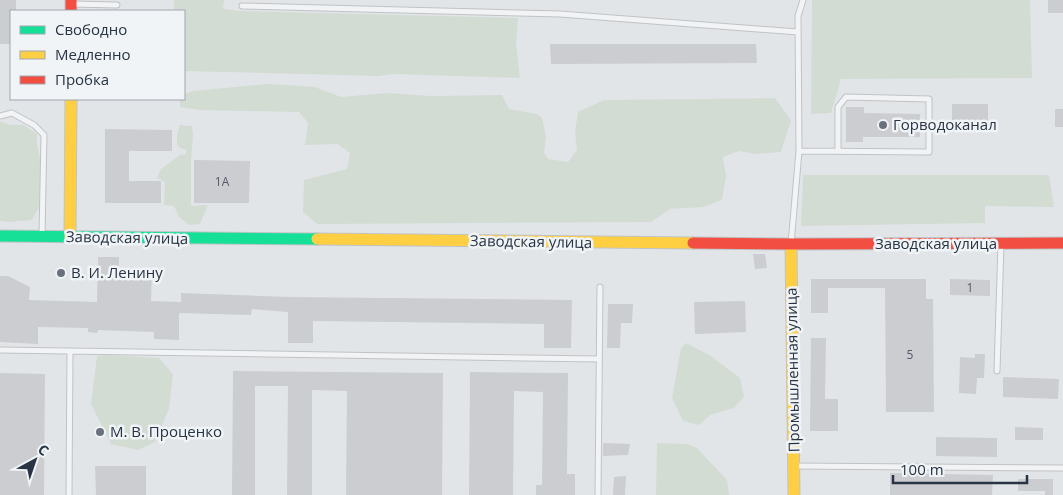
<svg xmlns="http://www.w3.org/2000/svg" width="1063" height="495" viewBox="0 0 1063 495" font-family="'Open Sans',sans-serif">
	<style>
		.green { fill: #d3dcd3 }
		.building { fill: #cbcdd0 }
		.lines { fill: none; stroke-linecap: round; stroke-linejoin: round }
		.lane-casing { stroke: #c0c3c6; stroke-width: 7 }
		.fast-casing { stroke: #c0c3c6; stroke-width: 13 }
		.slow-casing { stroke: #c0c3c6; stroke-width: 13 }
		.jam-casing { stroke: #c0c3c6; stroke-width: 13 }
		.lane { stroke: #f2f3f4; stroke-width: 5 }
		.fast { stroke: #16e098; stroke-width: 11 }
		.slow { stroke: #ffcf43; stroke-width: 11 }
		.jam { stroke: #f24e42; stroke-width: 11 }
		.poi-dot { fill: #69717d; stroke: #f0f4f7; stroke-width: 2 }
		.labels { text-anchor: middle; stroke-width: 5; stroke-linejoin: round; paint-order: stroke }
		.number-label { font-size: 12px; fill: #525a67 }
		.poi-label { font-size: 15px; fill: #283343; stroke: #f0f4f7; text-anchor: start }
		.street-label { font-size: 15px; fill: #283343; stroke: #f0f4f7 }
	</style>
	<rect width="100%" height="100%" fill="#e2e5e8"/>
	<path class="green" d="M174,0H224L223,9L240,11L518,18L516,43L520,78L393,74L379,76L184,71V11H174Z
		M812,0H1030L1032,78L841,79L831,113L811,114Z
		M268,84L315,87L341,97L387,93L431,96L502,95L509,109L537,114L542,118L546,137L544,153L548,159L568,162L577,150L575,132L578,112L604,100L775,98L791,120L781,152L755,154L739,151L723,157L726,176L722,200L703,207L670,209L651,222L317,224L303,212L304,180L347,169L350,153L338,144L305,145L308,123L299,112L199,110L180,107V99H184V94L193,91Z
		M0,122H2L10,125H24L37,134V145L41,162L40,187L39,207L32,220L10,222L0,221Z
		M180,125L192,126L193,134L191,161V206L208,205L200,224L189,225L179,217L174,206L164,205L165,182L157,178L161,169L180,155L186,154V150L180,148L177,144V134Z
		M803,175H1049L1054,207L985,206V223L801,226Z
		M686,343L711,356L740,378L744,397L734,408L710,415L699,425L683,421L672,398L681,348Z
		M108,355L159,358L173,374L169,409L155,442L138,450L111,444L91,404L97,356Z
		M657,443L687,444L697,448L727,480L729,495H656Z"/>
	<path class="building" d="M0,0H16V11H11V44H0Z
		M1048,0H1063V13H1048Z
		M550,44H756L757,63L551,64Z
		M952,104H988V132H952Z
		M846,107H864V113L920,114V137H863V142H846Z
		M1055,109H1063V127H1055Z
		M105,129L172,130V151H129V181H161V203H105Z
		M194,160L250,161L249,203H194Z
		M753,254H765L767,268L755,269Z
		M98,257H119V268L152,269L151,301L181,302V293L289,297L572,300L571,348H544V324L313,321V343H288V312L252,309L251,315L179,313V340L154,339V332L98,330L97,333L88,332V328L38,327V344L0,342V276H8L30,287L29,300L97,302Z
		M811,279H926V299H933L934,412H886L885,288H828V313H811Z
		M950,279L990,280V296L950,295Z
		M745,301L746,332L695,334L694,302Z
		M608,304H633L632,323H621L620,348H607Z
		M811,338H826L825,399H838V431H810Z
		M975,354H985L984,378H977L976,394L959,393L960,357L975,358Z
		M233,371L443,373L442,495H346L347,391L312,390V495H287L288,386H255V495H232Z
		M470,372L568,373L567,474H575V495H536V485H542L543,392L514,391L513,495H469Z
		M0,373L45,374L44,495H0Z
		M1003,377L1059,379L1058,399L1003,397Z
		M1015,427L1043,428V440H1015Z
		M936,437L997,438V457L936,456Z
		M603,443L630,444L628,455L603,456Z
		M95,466H146V495H96Z
		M890,473L993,475L992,495H890Z
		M626,476L625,495H613L614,477Z
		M1018,479H1053V495H1045V491H1018Z"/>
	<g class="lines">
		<defs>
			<path id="lane" d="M71,4L117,5
				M242,6L560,14L798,32
				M0,116L12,113L34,125L44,135L42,235
				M799,151L929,152V99L846,97L838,107V151
				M791,244L799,151L798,16L803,0
				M0,350L599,359
				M997,371L1001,244
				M794,466L1063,468
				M69,495L70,351
				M598,495L600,287"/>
			<path id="fast" d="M0,236L317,239"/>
			<path id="slow" d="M70,238L71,99
				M317,239L693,243
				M791,244L794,495"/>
			<path id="jam" d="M71,0V11
				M693,243L791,244L1063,243"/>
		</defs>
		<use href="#lane" class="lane-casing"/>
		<use href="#fast" class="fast-casing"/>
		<use href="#slow" class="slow-casing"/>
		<use href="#jam" class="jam-casing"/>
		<use href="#lane" class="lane"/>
		<use href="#fast" class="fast"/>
		<use href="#slow" class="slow"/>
		<use href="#jam" class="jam"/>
	</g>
	<g class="poi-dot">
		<circle cx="883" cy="125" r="5"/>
		<circle cx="61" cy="273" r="5"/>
		<circle cx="100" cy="432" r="5"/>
	</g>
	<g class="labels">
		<g class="number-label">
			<text x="222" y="186">1А</text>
			<text x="970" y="292">1</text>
			<text x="910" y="359">5</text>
		</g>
		<g class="poi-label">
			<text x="893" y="130">Горводоканал</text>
			<text x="71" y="278">В. И. Ленину</text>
			<text x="110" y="437">М. В. Проценко</text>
		</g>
		<g class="street-label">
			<text transform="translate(127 238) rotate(1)" y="5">Заводская улица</text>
			<text transform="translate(531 242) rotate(1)" y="5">Заводская улица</text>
			<text x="936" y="249">Заводская улица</text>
			<text transform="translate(793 370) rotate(-91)" y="5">Промышленная улица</text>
		</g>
	</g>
	<rect x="10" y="10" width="175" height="90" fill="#f0f4f7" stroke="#a0a7af"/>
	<rect x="20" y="26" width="25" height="8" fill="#16e098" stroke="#a0a7af"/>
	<text x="55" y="35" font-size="15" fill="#283343">Свободно</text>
	<rect x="20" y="51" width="25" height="8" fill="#ffcf43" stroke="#a0a7af"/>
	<text x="55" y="60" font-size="15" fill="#283343">Медленно</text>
	<rect x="20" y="76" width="25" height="8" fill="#f24e42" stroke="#a0a7af"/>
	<text x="55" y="85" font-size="15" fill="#283343">Пробка</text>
	<g transform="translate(35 460) rotate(40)" stroke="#f0f4f7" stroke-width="4" paint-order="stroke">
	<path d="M0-4L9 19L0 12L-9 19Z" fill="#283343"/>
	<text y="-8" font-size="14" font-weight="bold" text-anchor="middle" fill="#283343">С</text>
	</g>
	<path d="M893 475v8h134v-8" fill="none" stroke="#283343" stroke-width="2.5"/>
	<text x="900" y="475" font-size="15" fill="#283343" stroke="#f0f4f7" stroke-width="4" paint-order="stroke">100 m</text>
</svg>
